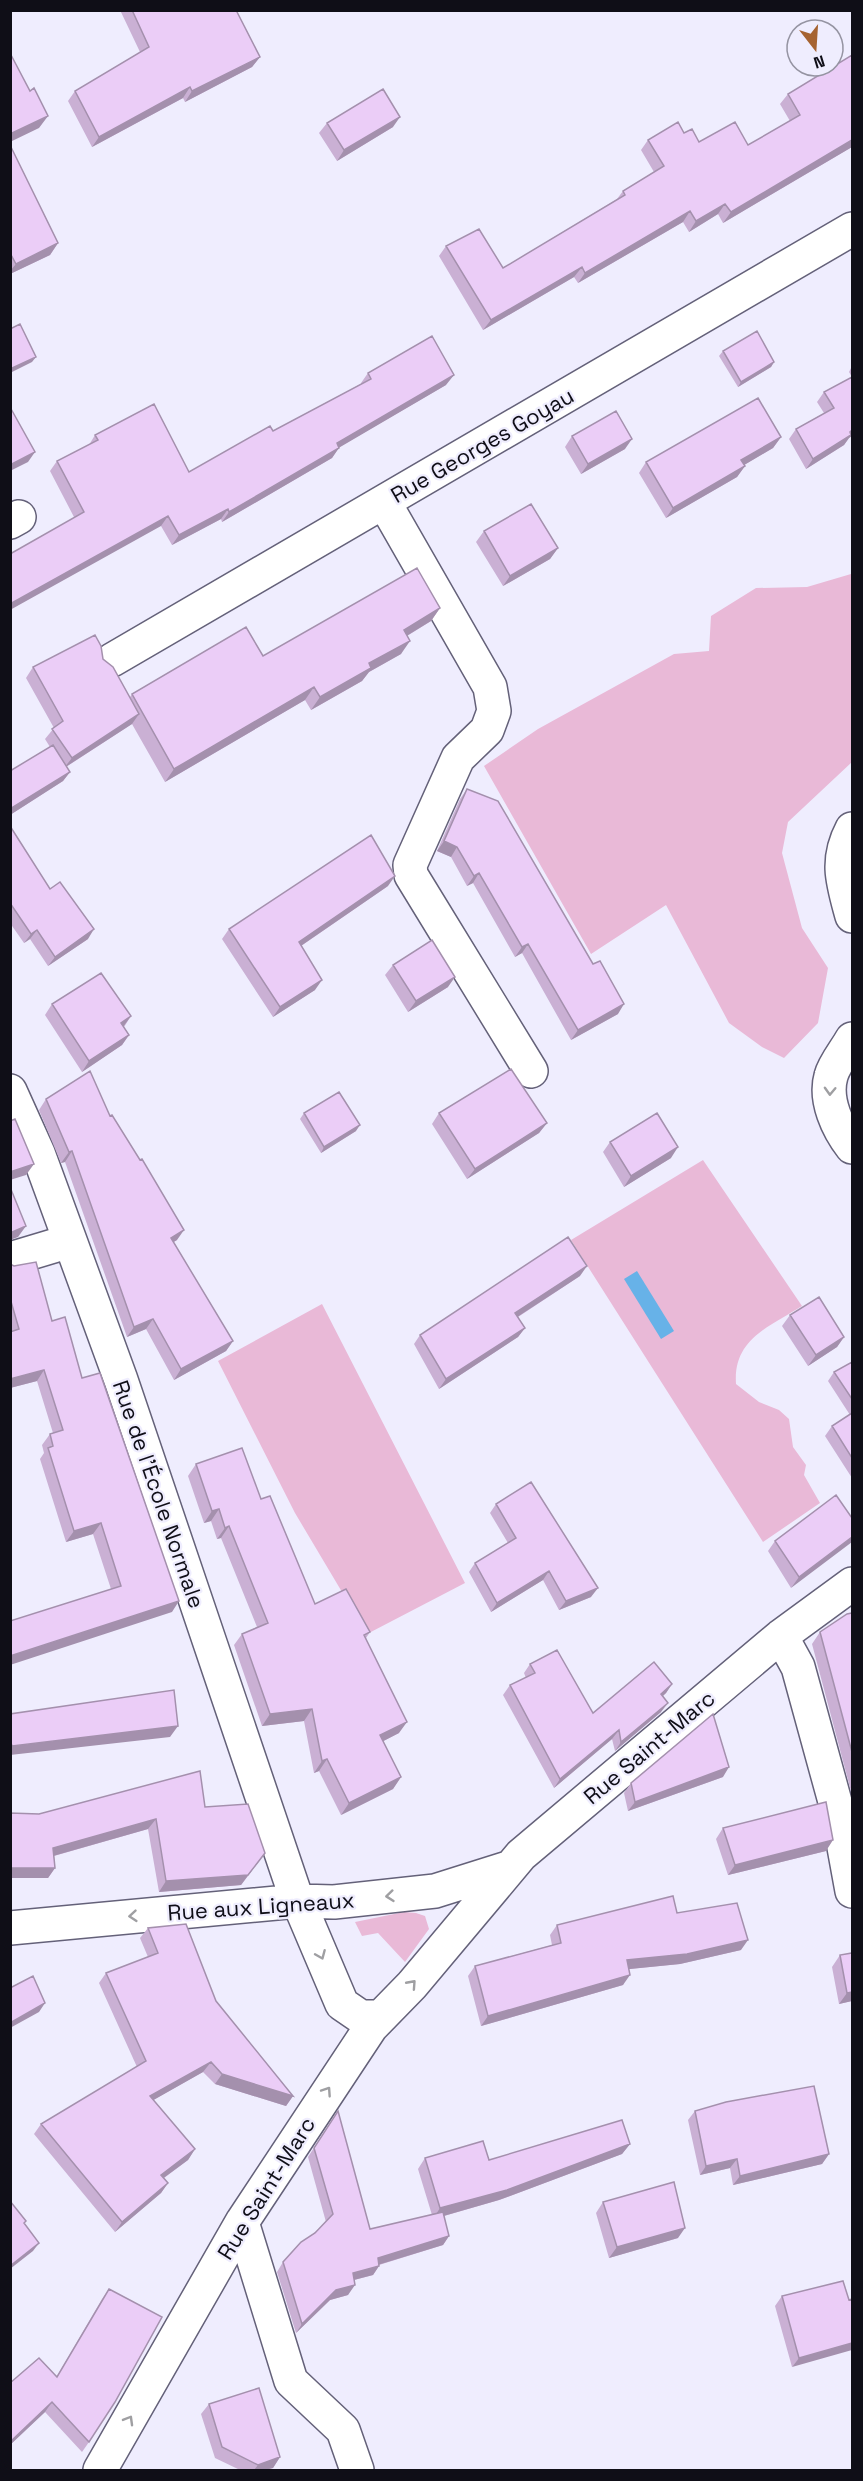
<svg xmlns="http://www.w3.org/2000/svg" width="863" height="2481" viewBox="0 0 863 2481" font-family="'Space Grotesk',sans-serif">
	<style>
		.green { fill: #e9b9d7 }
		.water { fill: #67b2e8 }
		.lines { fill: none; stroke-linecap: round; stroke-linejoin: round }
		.minor-casing { stroke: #646179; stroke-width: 36 }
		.minor { stroke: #fff; stroke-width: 33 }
		.wall { fill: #cab0d4 }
		.shaded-wall { fill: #a490ad }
		.building { fill: #ebcdf7; stroke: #a490ad; stroke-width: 1.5 }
		.oneway { stroke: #9f9fa2 }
		.labels { text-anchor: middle; stroke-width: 4.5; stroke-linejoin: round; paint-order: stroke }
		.street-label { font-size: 22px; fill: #0f0e17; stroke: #efedfe }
	</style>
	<rect width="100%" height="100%" fill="#efedfe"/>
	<path class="green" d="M851,574L852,762L788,822L782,853L802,928L828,968L818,1023L784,1058L762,1047L729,1023L666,905L591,954L484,766L538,729L674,654L709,651L711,616L756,588L807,587Z
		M703,1160L802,1306C769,1327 733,1339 736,1384L759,1402L779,1410L789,1419L793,1447L806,1465L804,1475L820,1503L763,1542L571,1240Z
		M322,1304L465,1583L367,1634L295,1513L218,1361Z
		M404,1912L416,1913L425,1916L429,1929L405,1962L378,1933L362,1936L355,1922Z"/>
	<path class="water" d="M637,1271L674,1331L661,1339L624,1279Z"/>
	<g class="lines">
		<defs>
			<path id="minor" d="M384,502L490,687L494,711L487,730L458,758L410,865L411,875L531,1071
				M10,522L19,517
				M112,660L852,229
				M852,829C835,861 843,883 852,916
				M852,1039C846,1050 834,1064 831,1076C824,1100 838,1129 852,1147
				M10,1091L38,1153L121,1380L294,1891L342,2004L361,2017H380
				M10,1259L70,1241
				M781,1636L798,1667L837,1809L852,1891
				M10,1928L298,1901L334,1902L435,1891L508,1868
				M242,2222L291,2381L343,2430L357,2470
				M100,2470L242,2222L371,2027L412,1985L521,1855L781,1636L852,1584"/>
		</defs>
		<use href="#minor" class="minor-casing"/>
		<use href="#minor" class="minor"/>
	</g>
	<path class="wall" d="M120,10H236L260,57L252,67L185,102L183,98L92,147L68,101L75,91L140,52Z
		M852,55V147L723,223L718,214L689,232L683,222L578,283L574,277L483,330L439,256L446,246L503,268L617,199L623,191L654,172L641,150L648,140L684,133L699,142L748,145L790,121L780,104L788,94Z
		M327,123L393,127L337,161L319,133Z
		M10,145L58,243L50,255L10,274Z
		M723,351L774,362L771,367L738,387L719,356Z
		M852,366V436L849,438L844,445L806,469L789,439L796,429L824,413L817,402L824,392L852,377L849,372Z
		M368,373L446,385L339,447L332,458L222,522L221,519L172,545L161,526L74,517L50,471L57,461L89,445L95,435L189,472L273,431L361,384V383Z
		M572,436L625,449L581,474L565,447Z
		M781,437L773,448L744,465L745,466L737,477L666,518L639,473L646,462Z
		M484,531L558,548L550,559L503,586L476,542Z
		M440,608L431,621L407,636L401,654L369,672L362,681L311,710L305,700L165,782L132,724L66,767L70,772L63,781L10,815V771L50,747L45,739L54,728L26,678L33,667L103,659L130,697L132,694L263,656Z
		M467,789L618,1014L571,1040L522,953L515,957L473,883L467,886L451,857L437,851L460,799Z
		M10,826L50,889L88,939L48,966L30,939L24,943L10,923Z
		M388,886L301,946L315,990L273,1017L222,939L229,929Z
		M393,965L448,987L408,1012L385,975Z
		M52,1004L131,1016L124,1027L129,1035L122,1045L82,1072L45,1015Z
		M46,1099L110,1116L177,1240L173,1242L233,1341L226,1351L174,1380L146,1329L127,1337L65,1162L61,1163L39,1110Z
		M304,1113L356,1131L321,1153L300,1119Z
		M439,1113L547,1123L539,1133L467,1179L432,1124Z
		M610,1142L671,1158L624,1187L603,1152Z
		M10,1264L52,1321L82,1378L172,1612L111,1589L93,1534L66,1542L40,1459L44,1453L42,1445L50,1434L53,1433L37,1381L10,1388Z
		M580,1276L518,1317L525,1328L518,1337L439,1389L414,1344L420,1335Z
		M790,1315L844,1337L837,1347L808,1366L782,1326Z
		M852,1362V1478L825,1436L832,1426L850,1415L828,1381L834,1372Z
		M196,1464L261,1499L315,1604L370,1632L366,1638L399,1733L383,1741L401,1777L393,1789L341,1815L319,1771L314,1773L304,1721L262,1726L234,1645L242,1634L257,1627L221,1538L217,1539L211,1521L204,1523L188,1476Z
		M496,1504L591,1597L559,1610L543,1580L491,1612L469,1572L475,1563L508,1543L490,1513Z
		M852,1518L791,1588L768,1551L775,1541Z
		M852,1613V1795L812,1644L820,1632Z
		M530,1664L593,1713L672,1684L666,1693L663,1696L661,1712L615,1751L612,1739L554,1788L503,1695L510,1685L526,1678L524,1673Z
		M723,1777L628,1811L624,1793L631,1783Z
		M205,1807L265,1853L241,1885L159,1892L148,1829L54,1856L55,1868L48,1878H10V1813L39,1814Z
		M723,1828L826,1851L728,1875L716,1839Z
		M677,1913L741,1950L680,1964L629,1969L623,1985L481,2026L468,1976L475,1966L552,1945L550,1935L557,1925Z
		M148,1928L216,2001L293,2096L286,2106L215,2084L203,2072L153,2100L195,2149L188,2160L164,2178L168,2183L161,2193L115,2232L34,2134L41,2124L137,2067L99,1983L106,1973L148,1957L140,1938Z
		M840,1955L852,2001L839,2004L832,1967Z
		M338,2111L370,2229L432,2215L418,2169L425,2158L489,2160L630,2144L622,2154L499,2200L444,2216L449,2236L443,2245L379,2265V2266L373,2275L354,2280L348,2295L330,2300L296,2333L277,2272L283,2262L326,2222L308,2157Z
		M695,2111L829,2154L822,2164L733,2185L730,2168L700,2175L688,2120Z
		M603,2202L678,2238L609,2258L596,2213Z
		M109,2289L89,2442L82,2452L45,2412L10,2445V2383L57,2376L102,2299Z
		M782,2296L849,2300L792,2367L775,2306Z
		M209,2404L280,2457L273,2468L265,2470H240L215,2458L201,2414Z"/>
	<path class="shaded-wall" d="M260,57L252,67L185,102L192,91Z
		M190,87L183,98L92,147L99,137Z
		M48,116L39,128L10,142V134Z
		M400,117L393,127L337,161L344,150Z
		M852,140V147L723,223L731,212Z
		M725,204L718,214L689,232L696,221Z
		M690,211L683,222L578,283L585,273Z
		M58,243L50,255L10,274V271L16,264Z
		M582,267L574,277L483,330L491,320Z
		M36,357L32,362L10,373V369Z
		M774,362L771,367L738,387L741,382Z
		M454,375L446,385L330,453L337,443Z
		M852,430V436L849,438L844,445L806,469L813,459Z
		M781,437L773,448L734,471L741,460Z
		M632,439L625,449L581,474L588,464Z
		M339,448L332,458L222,522L229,512Z
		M35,452L28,462L10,471V465Z
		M745,466L737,477L666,518L673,508Z
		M228,509L221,519L172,545L179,535Z
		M168,516L161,526L10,610V604Z
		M558,548L550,559L503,586L510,576Z
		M440,608L431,621L395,643L404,630Z
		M410,641L401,654L369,672L362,681L311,710L320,697L369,663Z
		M314,687L305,700L165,782L174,769Z
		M139,714L132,724L64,768L72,758Z
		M70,772L63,781L10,815V809Z
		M444,841L457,847L451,857L437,851Z
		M479,873L473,883L467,886L474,876Z
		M395,876L388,886L292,952L299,942Z
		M94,929L88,939L48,966L55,957Z
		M37,930L30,939L24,943L31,934Z
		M528,944L522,953L515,957L522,947Z
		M455,977L448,987L408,1012L416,1001Z
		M322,980L315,990L273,1017L280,1007Z
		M624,1004L618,1014L571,1040L578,1030Z
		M131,1016L123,1027L121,1023Z
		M129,1035L122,1045L82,1072L89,1061Z
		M547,1123L539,1133L467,1179L475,1169Z
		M360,1125L356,1131L321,1153L324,1147Z
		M678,1147L671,1158L624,1187L631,1176Z
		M72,1151L65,1162L61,1163L69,1152Z
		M34,1164L26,1175L10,1180V1172Z
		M26,1226L18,1237L10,1240V1233Z
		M184,1230L177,1240L164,1248L171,1238Z
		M587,1266L580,1276L508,1323L515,1313Z
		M153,1319L146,1329L127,1337L134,1327Z
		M525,1328L518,1337L439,1389L446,1379Z
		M844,1337L837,1347L808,1366L816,1355Z
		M233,1341L226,1351L174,1380L181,1369Z
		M44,1370L37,1381L10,1388V1379Z
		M219,1509L211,1521L204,1523L212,1511Z
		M101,1523L93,1534L66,1542L74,1531Z
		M229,1526L221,1538L217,1539L225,1528Z
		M852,1537V1542L791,1588L799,1577Z
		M549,1571L543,1580L491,1612L497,1603Z
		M598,1588L591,1597L559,1610L566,1601Z
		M179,1601L172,1612L10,1665V1656Z
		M672,1684L666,1693L655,1703L661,1694Z
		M668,1703L661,1712L615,1751L621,1742Z
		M312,1709L304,1721L262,1726L270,1714Z
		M407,1722L399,1733L372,1747L380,1735Z
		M178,1726L170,1737L10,1755V1748L12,1746Z
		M619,1730L612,1739L554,1788L560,1779Z
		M327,1759L319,1771L314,1773L322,1761Z
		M729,1767L723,1777L628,1811L635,1802Z
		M401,1777L393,1789L341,1815L349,1803Z
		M156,1819L148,1829L46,1858L53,1848Z
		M833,1840L826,1851L728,1875L735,1865Z
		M265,1853L241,1885L159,1892L166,1881Z
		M10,1868H55L48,1878H10Z
		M748,1940L741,1950L680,1964L620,1970L627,1960Z
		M630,1975L623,1985L481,2026L488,2016Z
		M852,1992V2001L839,2004L847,1993Z
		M45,2003L39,2012L10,2028V2023Z
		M211,2062L203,2072L143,2106L150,2096Z
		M222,2074L293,2096L286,2106L215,2084Z
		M630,2144L622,2154L499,2200L433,2219L440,2208Z
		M195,2149L188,2160L154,2185L161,2175Z
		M829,2154L822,2164L733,2185L740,2176Z
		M737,2159L730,2168L700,2175L706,2166Z
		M168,2183L161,2193L115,2232L122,2222Z
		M685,2228L678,2238L609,2258L617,2247Z
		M449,2236L443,2245L371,2267L378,2258Z
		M39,2243L33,2251L10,2269V2266Z
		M379,2266L373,2275L346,2282L353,2273Z
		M355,2285L348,2295L330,2300L296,2333L302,2324L336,2290Z
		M852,2343V2350L792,2367L799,2358Z
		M52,2402L45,2412L10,2445V2442Z
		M280,2457L273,2468L265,2470H254L258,2465Z"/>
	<path class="building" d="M132,10H236L260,57L192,91L190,87L99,137L75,91L149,47Z
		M10,53L30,91L34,88L48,116L10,134Z
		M852,55V140L731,212L725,204L696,221L690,211L585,273L582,267L491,320L446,246L479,229L503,268L625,195L623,191L664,166L648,140L678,122L684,133L692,129L699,142L735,122L748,145L800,115L788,94Z
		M383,89L400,117L344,150L327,123Z
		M10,145L58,243L16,264L10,253Z
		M20,324L36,357L10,369V329Z
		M757,331L774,362L741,382L723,351Z
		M432,336L454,375L337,443L339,448L229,512L228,509L179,535L168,516L10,604V554L84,512L57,461L98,440L95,435L154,404L189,472L270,426L273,431L371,379L368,373Z
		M852,377V430L850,432L851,435L813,459L796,429L834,408L824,392Z
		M758,398L781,437L741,460L745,466L673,508L646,462Z
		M10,407L35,452L10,465Z
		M616,411L632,439L588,464L572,436Z
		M531,504L558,548L510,576L484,531Z
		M417,568L440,608L404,630L410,641L369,663L371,668L320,697L314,687L174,769L132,694L246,627L263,656Z
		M95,635L101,646L103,659L113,667L139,714L72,758L52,729L63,721L33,667Z
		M53,745L70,772L10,809V771Z
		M467,789L498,801L593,964L600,961L624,1004L578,1030L528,944L522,947L479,873L474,876L457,847L444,841Z
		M10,826L50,889L60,882L94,929L55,957L37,930L31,934L10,903Z
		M371,835L395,876L299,942L322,980L280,1007L229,929Z
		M432,940L455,977L416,1001L393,965Z
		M101,973L131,1016L121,1023L129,1035L89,1061L52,1004Z
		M511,1069L547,1123L475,1169L439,1113Z
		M90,1071L110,1116L112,1115L140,1160L142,1159L184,1230L171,1238L233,1341L181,1369L153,1319L134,1327L72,1151L69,1152L46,1099Z
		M339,1092L360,1125L324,1147L304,1113Z
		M657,1113L678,1147L631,1176L610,1142Z
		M15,1119L34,1164L10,1172V1121Z
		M10,1187L26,1226L10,1233Z
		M568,1237L587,1266L515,1313L525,1328L446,1379L420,1335Z
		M36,1262L52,1321L65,1317L82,1378L100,1373L179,1601L10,1656V1621L121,1586L101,1523L74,1531L48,1448L53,1446L50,1434L63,1430L44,1370L10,1379V1332L19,1329L10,1298V1264L14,1266Z
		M819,1297L844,1337L816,1355L790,1315Z
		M852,1362V1399L834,1372Z
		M852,1413V1458L832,1426Z
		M242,1448L261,1499L270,1496L315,1604L346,1589L370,1632L364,1635L407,1722L380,1735L401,1777L349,1803L327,1759L322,1761L312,1709L270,1714L242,1634L268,1623L229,1526L225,1528L219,1509L212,1511L196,1464Z
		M531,1482L598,1588L566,1601L549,1571L497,1603L475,1563L516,1538L496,1504Z
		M836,1495L852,1518V1537L799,1577L775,1541Z
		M852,1613V1752L820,1632L847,1614Z
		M557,1650L593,1713L654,1662L672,1684L661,1694L668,1703L621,1742L619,1730L560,1779L510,1685L535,1673L530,1664Z
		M174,1690L178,1726L12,1746L10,1740V1714Z
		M713,1714L729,1767L635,1802L631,1783Z
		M200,1771L205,1807L248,1804L265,1853L248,1875L166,1881L156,1819L53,1848L55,1868H10V1813L39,1814Z
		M826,1802L833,1840L735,1865L723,1828Z
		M673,1896L677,1913L737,1903L748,1940L687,1954L627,1960L630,1975L488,2016L475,1966L561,1943L557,1925Z
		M186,1924L216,2001L293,2096L222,2074L211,2062L150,2096L195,2149L161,2175L168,2183L122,2222L41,2124L146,2061L106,1973L158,1953L148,1928Z
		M852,1953V1992L847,1993L840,1955Z
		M33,1976L45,2003L10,2023V1988Z
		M814,2086L829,2154L740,2176L737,2159L706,2166L695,2111L726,2102Z
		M338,2111L370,2229L443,2212L449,2236L378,2258L379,2266L353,2273L355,2285L336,2290L302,2324L283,2262L301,2242L315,2233L333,2214L314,2148Z
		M622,2120L630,2144L507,2190L440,2208L425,2158L483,2141L489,2160Z
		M674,2182L685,2228L617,2247L603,2202Z
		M10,2201L26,2221L24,2223L39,2243L10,2266Z
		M843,2281L849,2300L852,2299V2343L799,2358L782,2296Z
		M109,2289L162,2317L115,2402L89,2442L52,2402L10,2442V2383L39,2358L57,2377Z
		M259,2388L280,2457L258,2465L222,2447L209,2404Z"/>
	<defs><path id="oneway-chevron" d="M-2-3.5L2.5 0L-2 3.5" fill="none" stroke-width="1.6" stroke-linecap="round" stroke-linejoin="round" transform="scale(1.5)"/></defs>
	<g class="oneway">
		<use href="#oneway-chevron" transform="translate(830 1091) rotate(92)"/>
		<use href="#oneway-chevron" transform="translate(390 1896) rotate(174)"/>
		<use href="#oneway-chevron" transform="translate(133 1916) rotate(175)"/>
		<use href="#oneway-chevron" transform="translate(321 1955) rotate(67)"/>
		<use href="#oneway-chevron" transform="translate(412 1984) rotate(-48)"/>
		<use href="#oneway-chevron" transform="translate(327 2091) rotate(-56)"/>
		<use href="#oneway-chevron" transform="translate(129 2420) rotate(-60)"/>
	</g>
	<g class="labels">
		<g class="street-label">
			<text transform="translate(482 445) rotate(-30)" y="8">Rue Georges Goyau</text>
			<text transform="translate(159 1494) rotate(71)" y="8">Rue de l'École Normale</text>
			<text transform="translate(649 1747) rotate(-40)" y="8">Rue Saint-Marc</text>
			<text transform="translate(261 1906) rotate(-4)" y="8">Rue aux Ligneaux</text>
			<text transform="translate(266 2188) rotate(-58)" y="8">Rue Saint-Marc</text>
		</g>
	</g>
	<rect width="863" height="2481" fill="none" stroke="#0f0e17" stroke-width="24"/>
	<g transform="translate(815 48) rotate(163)"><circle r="28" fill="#efedfe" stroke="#9594a2" stroke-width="1.5"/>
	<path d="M0-4.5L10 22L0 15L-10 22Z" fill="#a66331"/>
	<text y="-9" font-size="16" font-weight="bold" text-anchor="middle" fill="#0f0e17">N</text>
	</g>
</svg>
